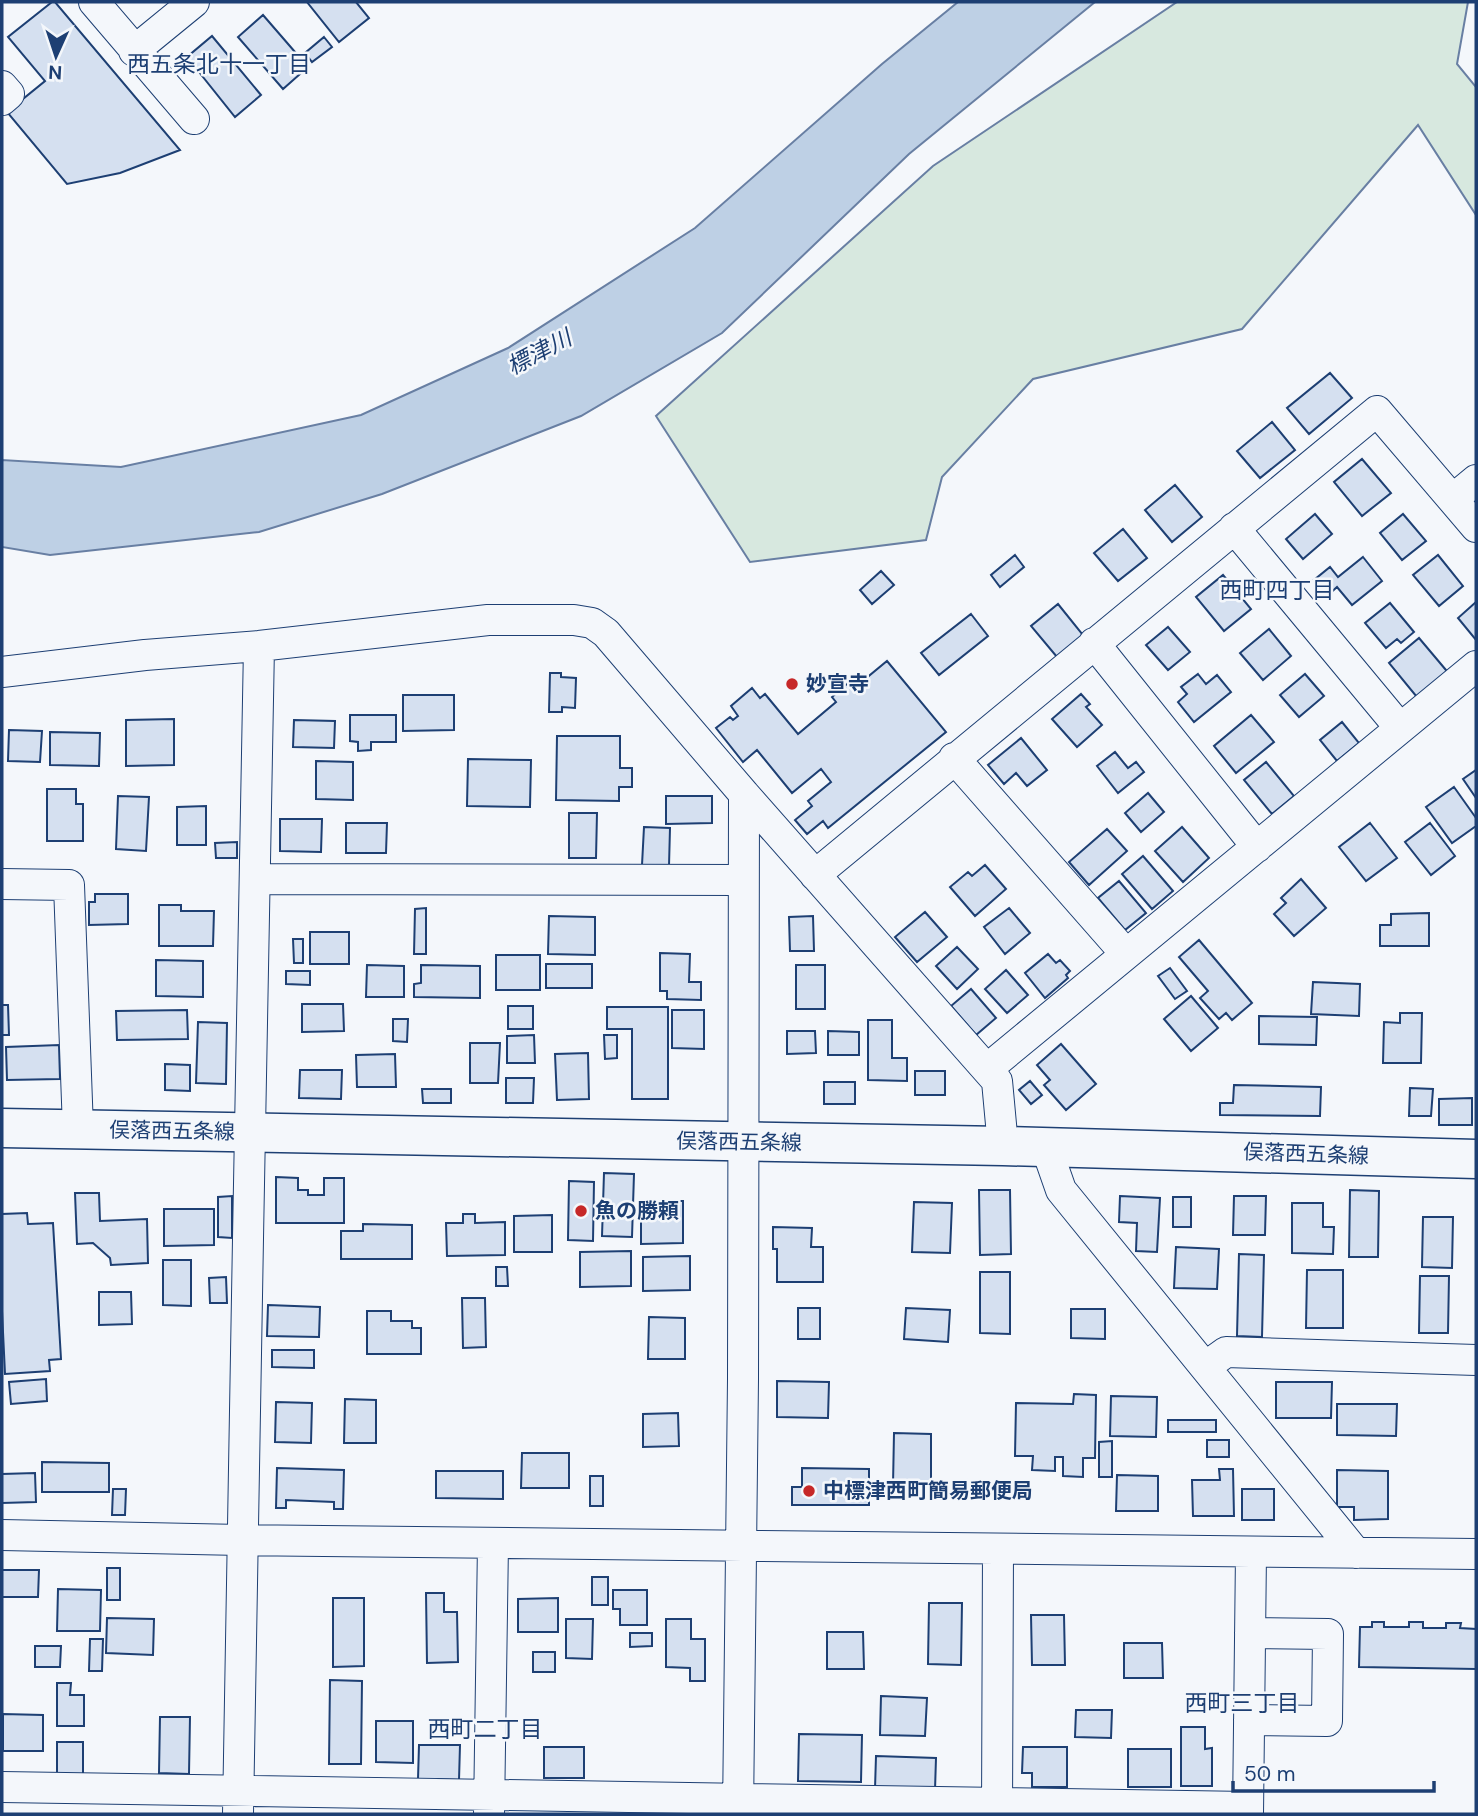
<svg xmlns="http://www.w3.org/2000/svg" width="1478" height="1816" viewBox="0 0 1478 1816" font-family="'DM Sans','Noto Sans JP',sans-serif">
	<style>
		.green { fill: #d7e8df; stroke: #687fa3; stroke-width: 2 }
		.water { fill: #bed0e5; stroke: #687fa3; stroke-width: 2 }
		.building { fill: #d5e0f0; stroke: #1d3f73; stroke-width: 2 }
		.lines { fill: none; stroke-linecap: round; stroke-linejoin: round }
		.minor-casing { stroke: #1d3f73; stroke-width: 32 }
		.major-casing { stroke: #1d3f73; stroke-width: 41 }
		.minor { stroke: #f4f7fb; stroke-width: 30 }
		.major { stroke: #f4f7fb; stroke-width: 38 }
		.poi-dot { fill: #c62828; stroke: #f4f7fb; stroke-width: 2.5 }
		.labels { text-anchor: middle; stroke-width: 5; stroke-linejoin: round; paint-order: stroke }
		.poi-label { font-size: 21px; font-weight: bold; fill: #1d3f73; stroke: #f4f7fb; text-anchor: start }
		.street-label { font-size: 21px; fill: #1d3f73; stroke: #f4f7fb }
		.neighbourhood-label { font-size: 23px; fill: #1d3f73; stroke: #f4f7fb }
		.water-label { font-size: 23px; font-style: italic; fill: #1d3f73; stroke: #f4f7fb }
	</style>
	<rect width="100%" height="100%" fill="#f4f7fb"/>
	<path class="green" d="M1177,2H1468L1457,64L1476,87V215L1418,125L1242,329L1033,379L942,477L926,540L750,562L656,416L933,166Z"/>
	<path class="water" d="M958,2H1095L909,154L722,333L581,416L382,494L259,532L50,555L2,547V460L121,467L361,415L508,348L695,228L882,64Z"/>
	<path class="building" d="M52,2H55L180,150L120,173L67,184L7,112L45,81L8,37Z
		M307,2H356L369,18L339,42Z
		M263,15L308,67L283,89L238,37Z
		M212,36L261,95L235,117L187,57Z
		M324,37L332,47L312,62L305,53Z
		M1330,373L1352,398L1309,434L1287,408Z
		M1272,422L1295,450L1260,478L1237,451Z
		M1362,459L1391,493L1362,516L1334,482Z
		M1175,485L1202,517L1172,542L1145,510Z
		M1315,514L1332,534L1303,559L1286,539Z
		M1403,514L1426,541L1402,560L1380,533Z
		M1123,529L1147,558L1118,581L1094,553Z
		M1015,555L1024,567L1000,587L991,575Z
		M1438,555L1463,586L1439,606L1413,575Z
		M1363,557L1382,581L1352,605L1337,587L1327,596L1314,580L1330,567L1338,577Z
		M881,571L894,585L872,604L860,590Z
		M1223,575L1251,609L1224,631L1196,597Z
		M1476,602V640L1458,618Z
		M1390,603L1414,632L1401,643L1397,639L1386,648L1365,623Z
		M1058,604L1083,635L1057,657L1031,626Z
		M971,614L988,636L939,675L921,653Z
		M1168,627L1190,652L1168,670L1146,645Z
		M1269,629L1291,656L1263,680L1240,653Z
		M1419,638L1451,676L1421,702L1389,663Z
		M887,661L946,732L828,828L823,821L807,834L795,820L812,806L808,801L831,782L821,769L792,793L757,750L743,762L716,728L730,717L733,720L738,716L731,706L752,688L760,698L765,694L798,734L836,702L832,697L848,683L853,689Z
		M550,673H561V677L576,678L575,708L562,707V712H549Z
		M1198,674L1206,684L1217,675L1231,692L1194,722L1178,702L1187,694L1181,687Z
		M1305,674L1324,696L1299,717L1280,695Z
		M1081,694L1090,704L1086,707L1102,725L1077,747L1052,719Z
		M403,695H454V730L403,731Z
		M350,715H396V742H371V750L358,751V742L350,741Z
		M1251,715L1274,742L1236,773L1214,746Z
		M174,719V765L126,766V720Z
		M294,720L335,721L334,748L293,747Z
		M1342,722L1359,743L1337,761L1320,740Z
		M9,730L42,731L40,762L8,761Z
		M50,732L100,733L99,766L50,765Z
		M557,736H620V768H632V787H619V801L556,800Z
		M1021,738L1047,770L1027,786L1016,773L1004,784L988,765Z
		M1115,752L1128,768L1136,762L1144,772L1118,793L1097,766Z
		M468,759L531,760L530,807L467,806Z
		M316,761L353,762V800L316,799Z
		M1266,762L1294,796L1272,814L1244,780Z
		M1476,770V798L1463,779Z
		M1454,787L1476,818V826L1452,843L1426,807Z
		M47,789H76V804H83V841H47Z
		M1148,793L1164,812L1141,832L1125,813Z
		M118,796L149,797L146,851L116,849Z
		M666,796H712V823L666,824Z
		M206,806V845H177V807Z
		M569,813H597L596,858H569Z
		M280,819H322L321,852L280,851Z
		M346,823H387L386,853H346Z
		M1370,823L1397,858L1366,881L1339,847Z
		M1430,823L1455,856L1431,875L1405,842Z
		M644,827L670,828L669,866L642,865Z
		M1182,827L1209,858L1183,882L1155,851Z
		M1107,829L1127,851L1089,885L1069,862Z
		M237,842V858H216L215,843Z
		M1143,856L1173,891L1152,909L1122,874Z
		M985,865L1006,889L975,916L950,887L968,872L972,876Z
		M1301,879L1326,908L1294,936L1274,914L1286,903L1281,898Z
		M1119,881L1146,913L1125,930L1098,898Z
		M95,894H128V924L89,925V902H95Z
		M159,905H181V911H214L213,946H159Z
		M426,908V954H414L415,909Z
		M1009,908L1030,933L1005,954L984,927Z
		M925,912L947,937L917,962L895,937Z
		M1429,913V946H1380V925H1391V914Z
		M549,916L595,917V955L548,954Z
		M813,916L814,951H790L789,917Z
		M310,932H349V964H310Z
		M293,939H303V963H294Z
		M1199,940L1252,1003L1232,1020L1226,1013L1219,1019L1200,998L1208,991L1179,957Z
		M957,947L978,969L957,989L936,966Z
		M660,953L690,954L689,982H701V1000L667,999V991H660Z
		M1048,954L1056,963L1060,960L1070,971L1066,975L1068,978L1045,998L1025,973Z
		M496,955H540V990H496Z
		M156,960L203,961V997L156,996Z
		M546,964H592V988H546Z
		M367,965L404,966V997H366Z
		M421,965L480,966V998L414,997V984L421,983Z
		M796,965H825V1009H796Z
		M1170,968L1187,991L1175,999L1158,976Z
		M1006,970L1028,995L1007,1013L985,989Z
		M286,971H310V985L286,984Z
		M1313,982L1360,984L1359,1016L1311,1014Z
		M971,989L996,1018L976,1035L951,1006Z
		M1191,996L1218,1028L1191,1051L1164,1019Z
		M302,1004H343L344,1031L302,1032Z
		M2,1005H8L9,1035H2Z
		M508,1006H533V1029H508Z
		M607,1007H668V1099H632V1029H607Z
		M187,1010L188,1039L117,1040L116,1011Z
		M672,1010H704V1049L672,1048Z
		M1400,1013H1422L1421,1063H1383L1384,1022L1400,1023Z
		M1259,1016L1317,1017L1316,1045L1259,1044Z
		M393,1019H408L407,1042L393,1041Z
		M868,1020H892V1058H907V1081L868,1080Z
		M198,1022L227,1023L226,1084L196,1083Z
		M787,1031H815L816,1053L787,1054Z
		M828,1031L859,1032V1055H828Z
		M534,1035L535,1063H507V1036Z
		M604,1035H617V1058L605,1059Z
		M470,1043H500L498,1083H470Z
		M1061,1044L1096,1084L1066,1110L1044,1085L1050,1080L1037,1065Z
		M59,1045L60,1079L7,1080L6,1047Z
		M588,1053L589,1099L557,1100L555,1054Z
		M395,1054L396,1087H357L356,1055Z
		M165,1064L190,1065V1091L165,1090Z
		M300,1070H342L341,1099L299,1098Z
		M915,1071H945V1095H915Z
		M506,1078H534L533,1103H506Z
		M1030,1081L1042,1095L1031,1104L1019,1090Z
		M824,1082H855V1104H824Z
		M1234,1085L1321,1087L1320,1116L1220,1115V1103H1233Z
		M1410,1088L1433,1089L1431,1116H1409Z
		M422,1089H451V1103H423Z
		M1472,1098V1125H1439V1099Z
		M604,1173L634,1174L632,1237L602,1236Z
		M276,1177L298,1178V1190H308V1195H324V1178H344V1223H276Z
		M569,1181L594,1182L593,1241L568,1240Z
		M979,1190H1010L1011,1254L980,1255Z
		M1350,1190L1379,1191L1378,1257H1349Z
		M75,1193H99L100,1221L147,1219L148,1263L111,1265L110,1258L93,1243L77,1244Z
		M232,1196V1238L218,1237V1197Z
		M1120,1196L1160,1198L1157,1252L1136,1251L1137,1223L1119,1222Z
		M1234,1196H1266L1265,1235H1233Z
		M1173,1197H1191V1227H1173Z
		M641,1201H683V1243L641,1244Z
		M914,1202L952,1203L950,1253L912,1252Z
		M1292,1203H1323V1227H1334L1333,1254L1292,1253Z
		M164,1209H214V1245L164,1246Z
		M27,1213L28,1224L53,1223L61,1359L49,1360L50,1371L5,1374L2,1311V1214Z
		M463,1214H475V1223L505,1222V1255L447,1256L446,1223H463Z
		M552,1215V1252H514V1216Z
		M1423,1217H1453L1452,1268L1422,1267Z
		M363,1224L412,1225V1259H341V1231H363Z
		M773,1227L812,1228L811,1247H823V1282H777V1249H773Z
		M1176,1247L1219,1249L1217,1289L1174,1288Z
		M631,1251V1286L580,1287V1252Z
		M1239,1254L1264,1255L1262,1337L1237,1336Z
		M690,1256V1290L643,1291V1257Z
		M163,1260H191V1306L163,1305Z
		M496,1267H507L508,1286H496Z
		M1307,1270H1343V1328H1306Z
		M980,1272H1010V1334L980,1333Z
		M1420,1276H1449L1448,1333H1419Z
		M226,1277L227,1303H210L209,1278Z
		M99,1292H131L132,1324L99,1325Z
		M462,1298H485L486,1347L463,1348Z
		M268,1305L320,1307L319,1337L267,1336Z
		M798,1308H820V1339H798Z
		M906,1308L950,1310L948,1342L904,1339Z
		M1071,1309H1105V1339L1071,1338Z
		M367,1311H391V1321H412V1328H421V1354H367Z
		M649,1317L685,1318V1359H648Z
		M272,1350H314V1368L272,1367Z
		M46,1379L47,1401L11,1404L9,1382Z
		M777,1381L829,1382L828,1418L777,1417Z
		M1276,1382H1332L1331,1418H1276Z
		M1074,1394L1096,1395L1095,1458H1083V1477L1063,1476V1457H1055V1471L1032,1470L1033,1456H1015L1016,1403L1073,1404Z
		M1111,1396L1157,1397L1156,1437L1110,1436Z
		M345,1399L376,1400V1443H344Z
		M276,1402L312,1403L311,1443L275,1442Z
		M1337,1404H1397L1396,1436L1337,1435Z
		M678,1413L679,1446L643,1447V1414Z
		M1168,1420H1216V1432H1168Z
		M894,1433L931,1434V1485H893Z
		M1207,1440H1229V1457H1207Z
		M1112,1441V1477H1099V1442Z
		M522,1453H569V1488H521Z
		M42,1462L109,1463V1492H42Z
		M277,1468L344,1470L343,1509H334V1502L286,1500V1508H276Z
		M802,1468L869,1469V1505H792V1487H802Z
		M1219,1469H1233L1234,1516H1193L1192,1480H1220Z
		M1337,1470L1388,1471V1519L1354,1520V1507H1337Z
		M436,1471H503V1499L436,1498Z
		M35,1473L36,1502L2,1503V1474Z
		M1117,1475L1158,1476V1511H1116Z
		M590,1476H603V1506H590Z
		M113,1489H126L125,1515H112Z
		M1242,1489H1274V1520H1242Z
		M107,1568H120V1600H107Z
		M2,1570H39L38,1597H2Z
		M592,1577H608V1605H592Z
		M58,1589L101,1590L100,1631H57Z
		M613,1590H647V1625H620V1609H613Z
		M426,1593H444V1612H457L458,1662L427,1663Z
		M333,1598H364V1666L333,1667Z
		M558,1598V1632H518V1599Z
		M929,1603H962L961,1665L928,1664Z
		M1031,1615H1064L1065,1665H1032Z
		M107,1618L154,1619L153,1655L106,1653Z
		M566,1619H593L592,1659L566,1658Z
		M666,1619H691V1639H705V1681H690V1668L666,1667Z
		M1372,1622H1384V1627H1409V1622H1423V1628H1446V1623H1461L1460,1628L1476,1629V1669L1359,1667L1360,1627H1372Z
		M827,1632H863L864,1669H827Z
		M630,1633H652V1646L630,1647Z
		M90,1639H103L102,1671H89Z
		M1124,1643H1162L1163,1678H1124Z
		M35,1646H61L60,1667H35Z
		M533,1652H555V1672H533Z
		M330,1680L362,1681L361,1764H329Z
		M57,1683H71L70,1695H84V1726H57Z
		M881,1696L927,1698L925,1736L880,1735Z
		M1076,1710H1112L1111,1738L1075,1737Z
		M3,1714L43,1715V1751H3Z
		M160,1717H190L189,1774L159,1773Z
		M376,1721H413V1763L376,1762Z
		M1181,1727H1205V1749L1212,1748V1786H1181Z
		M799,1734L862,1735L861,1782L798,1781Z
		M57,1742H83V1775H57Z
		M419,1745H460L459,1780L418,1779Z
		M544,1747H584V1778H544Z
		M1023,1747H1067V1787H1032V1773H1022Z
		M1128,1749H1171V1787H1128Z
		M876,1756L936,1758L935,1790L875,1789Z"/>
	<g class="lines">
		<defs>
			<path id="minor" d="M94,2L194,119
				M134,51L194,2
				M2,86L9,94L2,100
				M1453,499L1476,480
				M1234,528L1400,728
				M1094,643L1257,847
				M2,672L145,655L259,646L488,620H574L592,623L606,633L744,794L743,1379L738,1814
				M954,758L1126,954
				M744,794L997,1081L1003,1146
				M815,875L1377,411L1476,527
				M256,879L742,880
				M2,884L69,885L78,1129
				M987,1069L1476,666
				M1046,1147L1061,1190L1356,1553
				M1205,1367L1226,1352L1476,1360
				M2,1535L241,1540L1476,1554
				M1249,1720L1327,1721L1328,1634L1250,1633
				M2,1787L1248,1807
				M238,1814C242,1425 254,1035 259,646
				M489,1814L493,1543
				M997,1814L998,1549
				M1248,1814L1251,1553"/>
			<path id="major" d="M2,1128L1003,1146L1476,1159"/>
		</defs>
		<use href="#minor" class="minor-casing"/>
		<use href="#major" class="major-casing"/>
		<use href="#minor" class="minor"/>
		<use href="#major" class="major"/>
	</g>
	<g class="poi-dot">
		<circle cx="792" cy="684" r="7"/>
		<circle cx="581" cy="1211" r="7"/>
		<circle cx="809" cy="1491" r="7"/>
	</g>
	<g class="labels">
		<g class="poi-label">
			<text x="806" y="691">妙宣寺</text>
			<text x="595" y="1218">魚の勝頼</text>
			<text x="823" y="1498">中標津西町簡易郵便局</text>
		</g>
		<g class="street-label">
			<text transform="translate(172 1131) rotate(1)" y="7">俣落西五条線</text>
			<text transform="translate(739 1142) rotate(1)" y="7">俣落西五条線</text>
			<text transform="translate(1306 1154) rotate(2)" y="7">俣落西五条線</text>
		</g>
		<g class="neighbourhood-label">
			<text x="219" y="72">西五条北十一丁目</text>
			<text x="1277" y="598">西町四丁目</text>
			<text x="1242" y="1711">西町三丁目</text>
			<text x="485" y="1737">西町二丁目</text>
		</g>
		<g class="water-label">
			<text transform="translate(539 352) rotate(-28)" y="8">標津川</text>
		</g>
	</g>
	<rect width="1478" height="1816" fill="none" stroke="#1d3f73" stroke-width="7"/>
	<g transform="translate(56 56) rotate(183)" stroke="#f4f7fb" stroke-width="5" paint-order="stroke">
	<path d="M0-5L12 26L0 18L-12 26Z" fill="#1d3f73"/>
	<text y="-10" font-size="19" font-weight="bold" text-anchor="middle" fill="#1d3f73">N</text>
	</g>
	<path d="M1233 1781v10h201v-10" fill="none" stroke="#1d3f73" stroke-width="3.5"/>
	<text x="1244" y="1781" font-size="21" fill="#1d3f73" stroke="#f4f7fb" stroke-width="5" paint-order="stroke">50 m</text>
</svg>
